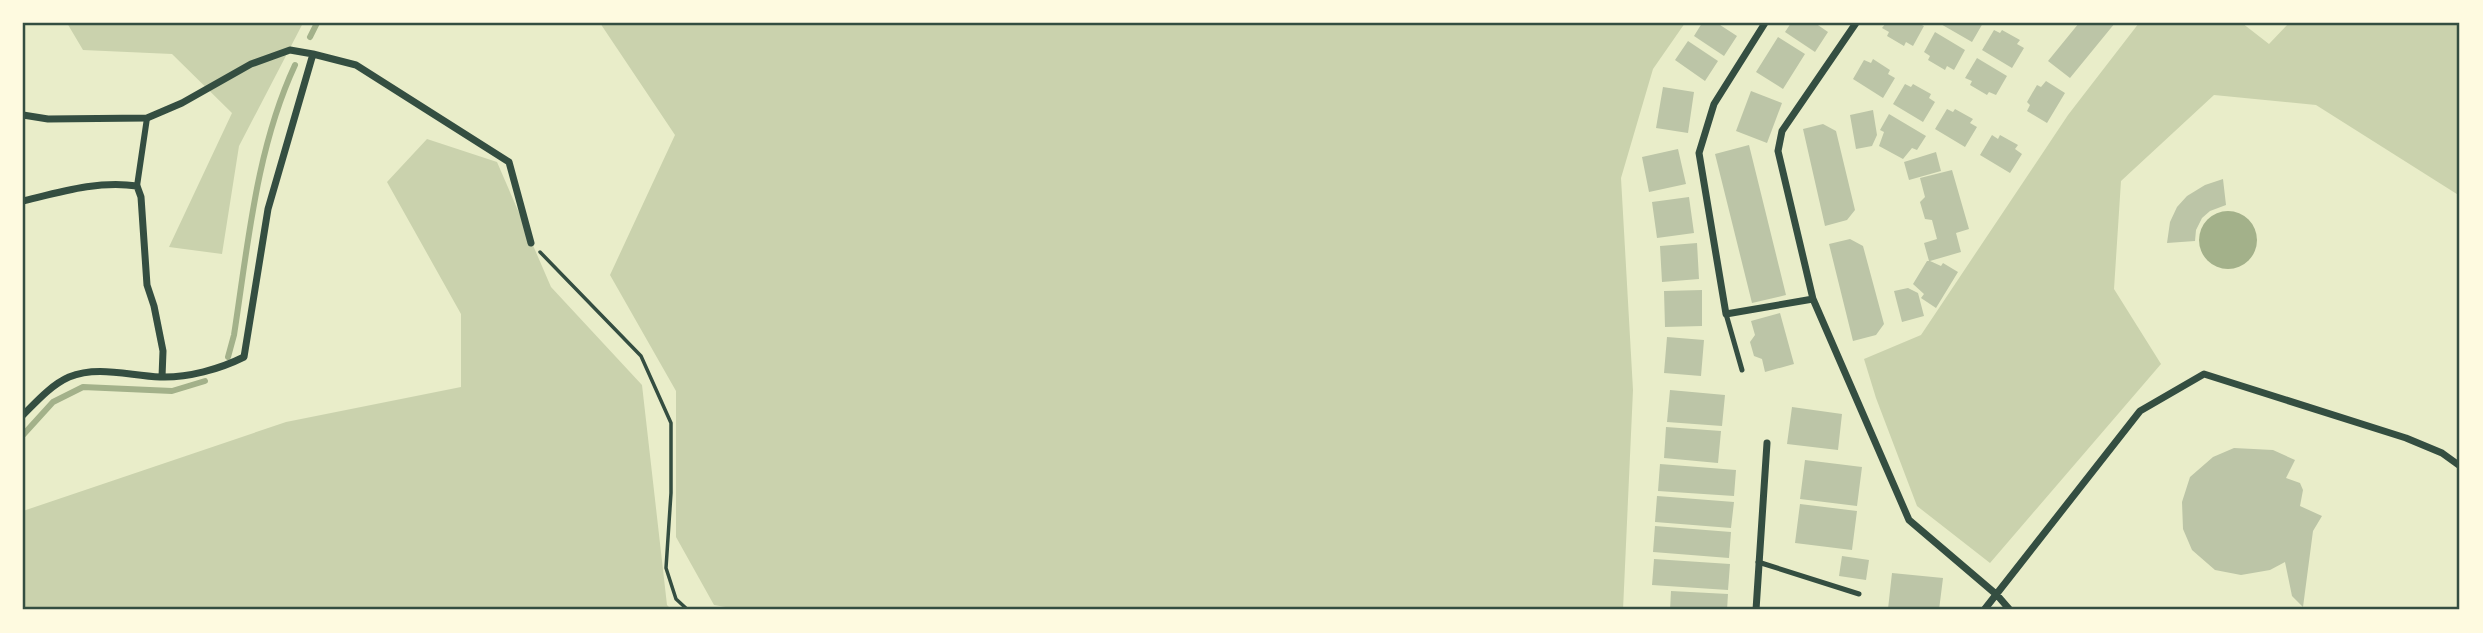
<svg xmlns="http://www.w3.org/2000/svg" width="2483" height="633" viewBox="0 0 2483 633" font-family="Karla,sans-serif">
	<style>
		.green { fill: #cad2ad }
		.water { fill: #a3b18a }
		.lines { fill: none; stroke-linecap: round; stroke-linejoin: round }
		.stream { stroke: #a3b18a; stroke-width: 6 }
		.building { fill: #bcc5a7 }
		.path { stroke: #344e41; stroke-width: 3.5 }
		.service { stroke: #344e41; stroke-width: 5 }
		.pedestrian { stroke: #344e41; stroke-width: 6 }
		.minor { stroke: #344e41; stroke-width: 7 }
		.neatline { fill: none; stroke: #344e41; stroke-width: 2.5 }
	</style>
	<rect width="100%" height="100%" fill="#e9edc9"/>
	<path class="green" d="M67,23H303L239,146L222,254L169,247L232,113L172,54L83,50Z
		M600,23H1685L1653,69L1621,178L1633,390L1623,610H743L714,605L676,537V391L610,275L675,135Z
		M2139,23H2242L2269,44L2289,23H2460V196L2316,105L2214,95L2121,181L2114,289L2161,364L1990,563L1917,506L1876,398L1864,359L1921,335L2068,115Z
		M427,139L497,162L551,287L642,385L667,605L672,610H23V511L286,422L461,387V314L387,182Z"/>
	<path class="water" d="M2199 240a29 29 0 1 1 58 0a29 29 0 1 1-58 0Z"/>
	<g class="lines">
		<path class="stream" d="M310,37L317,23
			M228,357L234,335C248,245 256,149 295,65
			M23,435L53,402L83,387L172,391L205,381"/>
	</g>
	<path class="building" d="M1702,23H1717L1737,36L1724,56L1694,36Z
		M1791,23H1815L1828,32L1815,52L1785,32Z
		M1886,23H1918L1924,26L1913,46L1906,42L1904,46L1887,36L1889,32L1882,28Z
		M1939,23H1983L1972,42Z
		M2079,23H2115L2070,78L2048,61Z
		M1994,30L2000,33L2002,30L2020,40L2017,44L2024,48L2012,68L1982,50Z
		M1935,32L1965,50L1954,70L1947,66L1945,70L1928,60L1930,56L1924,52Z
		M1778,37L1805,54L1783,89L1756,72Z
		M1688,41L1718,61L1705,81L1675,60Z
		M1977,58L2007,76L1996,95L1989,92L1987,95L1970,85L1972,81L1965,78Z
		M1873,59L1890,70L1888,74L1895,78L1883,98L1853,79L1864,60L1871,63Z
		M2046,81L2065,93L2047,123L2027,111L2030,105L2027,102L2037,85L2041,87Z
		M1905,84L1911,87L1913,84L1931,94L1929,98L1935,102L1923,122L1893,104Z
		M1663,87L1694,92L1688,133L1656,128Z
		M1751,91L1782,103L1767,143L1736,131Z
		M1947,109L1953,112L1955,109L1973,119L1970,123L1977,127L1965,147L1935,129Z
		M1873,110L1877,135L1872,146L1856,149L1850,115Z
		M1889,114L1926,136L1917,150L1912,148L1903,159L1879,146L1884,132L1880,130Z
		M1823,124L1836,131L1855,210L1847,220L1825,226L1803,129Z
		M1992,135L1998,139L2000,135L2018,145L2015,149L2022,154L2010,173L1980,155Z
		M1749,145L1786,295L1752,303L1715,154Z
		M1678,149L1686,184L1649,192L1642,157Z
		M1936,152L1941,171L1909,180L1904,162Z
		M1952,170L1969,229L1956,233L1961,252L1930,261L1941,266L1943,263L1958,272L1936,308L1921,298L1924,294L1913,284L1927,261H1929L1924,243L1937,239L1932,220L1925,219L1920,202L1925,197L1920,178Z
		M2223,179L2226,205L2210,211L2202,218L2196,230L2195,241L2167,243L2170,222L2177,207L2187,196L2205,185Z
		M1689,197L1694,233L1657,238L1652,202Z
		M1850,239L1863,246L1884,324L1876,335L1853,341L1829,244Z
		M1697,243L1699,279L1662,282L1660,246Z
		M1908,288L1918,293L1924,316L1902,322L1894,291Z
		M1702,290V326L1665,327L1664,291Z
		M1780,313L1794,364L1765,372L1762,359L1754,356L1750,342L1755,335L1751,321Z
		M1667,337L1704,340L1701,376L1664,373Z
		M1670,390L1725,395L1722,426L1667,422Z
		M1792,407L1842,414L1838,450L1787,444Z
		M1666,427L1721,431L1718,463L1664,458Z
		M2234,448L2273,450L2295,460L2286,478L2300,483L2303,490L2300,506L2322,516L2313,531L2303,607L2292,596L2285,562L2270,570L2241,575L2215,570L2192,550L2183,529L2182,502L2190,477L2213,457Z
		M1805,460L1862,467L1857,506L1800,499Z
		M1660,464L1736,470L1734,496L1658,491Z
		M1657,496L1734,502L1731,528L1655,522Z
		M1800,504L1857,511L1852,550L1795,543Z
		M1655,526L1731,532L1729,558L1653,552Z
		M1842,556L1869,560L1866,580L1839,576Z
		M1654,559L1730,564L1728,590L1652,585Z
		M1892,573L1943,578L1939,610L1888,609Z
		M1671,591L1728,594L1727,610H1670Z"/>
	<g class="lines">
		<path class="path" d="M540,252L641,356L671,423V493L666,568L676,599L688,610"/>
		<path class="service" d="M1726,314L1742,370
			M1758,562L1859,594"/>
		<path class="pedestrian" d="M137,186L147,118"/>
		<path class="minor" d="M1765,23L1714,104L1699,153L1726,314L1813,299
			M1856,23L1782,131L1778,151L1813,299L1909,520L1997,595L2010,610
			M23,115L48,119L147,118L182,103L251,64L290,50L313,54
			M23,201C60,192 99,180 137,186L141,197L147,285L154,306L163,351L162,377
			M23,415C36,402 51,385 69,377C98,365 130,376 160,377C188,378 220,369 244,357L268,209L313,54L356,65L509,162L531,243
			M1756,610L1767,443
			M1984,610L2140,411L2204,374L2406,438L2442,453L2460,466"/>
	</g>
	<rect width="2483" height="633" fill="none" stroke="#fefae0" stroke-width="49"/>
	<rect x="24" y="24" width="2434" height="584" class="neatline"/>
</svg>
